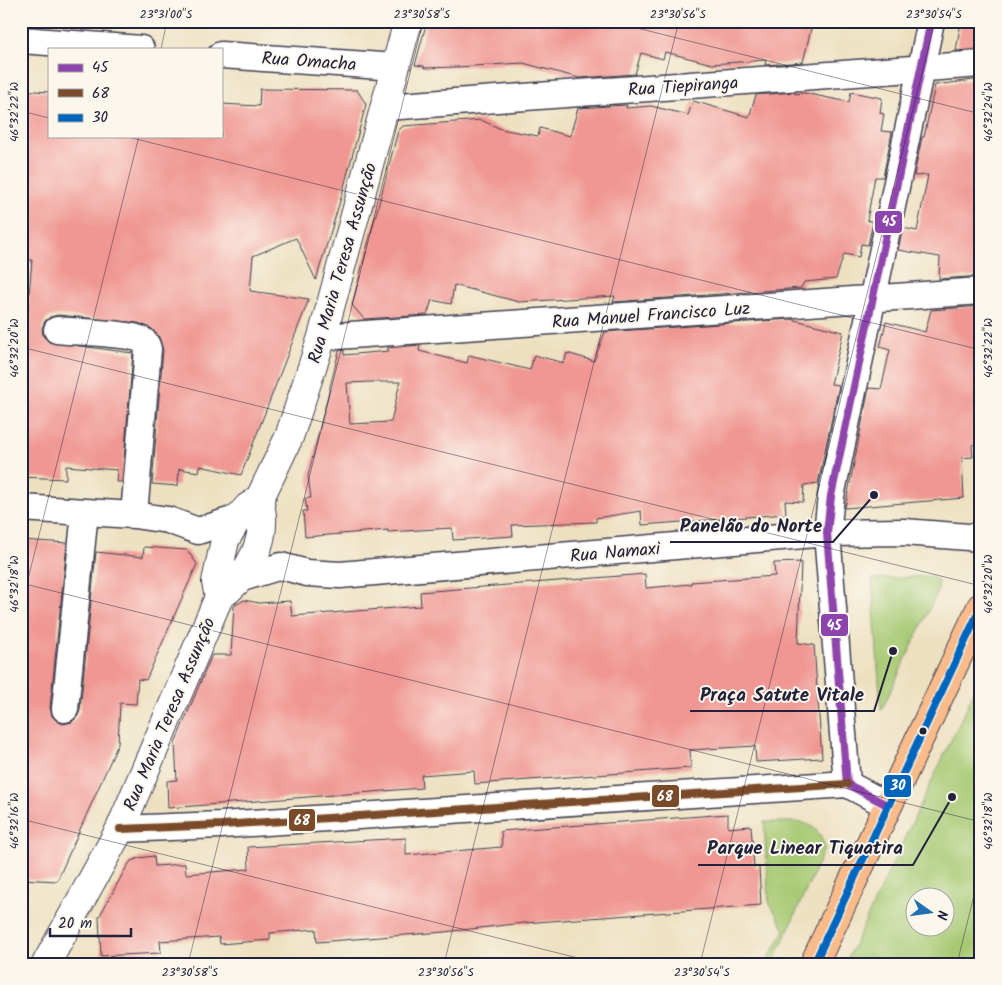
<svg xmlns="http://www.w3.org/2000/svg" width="1002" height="985" viewBox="0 0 1002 985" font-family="Kalam,sans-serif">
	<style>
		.green { fill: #a6c972; stroke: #647656; fill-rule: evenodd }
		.building { fill: #f09793; fill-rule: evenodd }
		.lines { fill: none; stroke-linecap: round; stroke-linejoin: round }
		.minor-casing { stroke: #403e4f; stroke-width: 29 }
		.tertiary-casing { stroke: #403e4f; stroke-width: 30 }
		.primary-casing { stroke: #403e4f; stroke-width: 30 }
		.minor { stroke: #fff; stroke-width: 26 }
		.tertiary { stroke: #fff; stroke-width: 28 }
		.primary { stroke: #fabb8b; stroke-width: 28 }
		.bus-1-casing { stroke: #fbf7ec; stroke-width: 11 }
		.bus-2-casing { stroke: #fbf7ec; stroke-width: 11 }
		.bus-3-casing { stroke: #fbf7ec; stroke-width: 11 }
		.bus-1 { stroke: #8e44ad; stroke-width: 8 }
		.bus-2 { stroke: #7a4b2a; stroke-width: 8 }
		.bus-3 { stroke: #0065bd; stroke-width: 8 }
		.ticks { fill: none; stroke: #22223b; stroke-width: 1; stroke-opacity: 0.45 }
		.bus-dot { fill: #22223b; stroke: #fbf7ec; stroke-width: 2 }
		.labels { text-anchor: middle; stroke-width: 4; stroke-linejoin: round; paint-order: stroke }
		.street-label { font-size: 18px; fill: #22223b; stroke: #fbf7ec }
		.leader { fill: none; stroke: #22223b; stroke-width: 2 }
		.callout-dot { fill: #22223b; stroke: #fbf7ec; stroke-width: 2 }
		.callout-label { font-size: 19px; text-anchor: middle; font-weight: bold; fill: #22223b; stroke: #fbf7ec; stroke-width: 4; stroke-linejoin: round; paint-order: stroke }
		.line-badge { stroke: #fbf7ec; stroke-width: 2 }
		.badge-label { font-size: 14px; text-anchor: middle; font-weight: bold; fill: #fff }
		.neatline { fill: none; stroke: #22223b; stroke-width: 2 }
		.ticks-label { font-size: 12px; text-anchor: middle; fill: #22223b }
	</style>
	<rect width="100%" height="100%" fill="#fbf7ec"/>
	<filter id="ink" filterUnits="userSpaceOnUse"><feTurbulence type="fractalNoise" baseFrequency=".02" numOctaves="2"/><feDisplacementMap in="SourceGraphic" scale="10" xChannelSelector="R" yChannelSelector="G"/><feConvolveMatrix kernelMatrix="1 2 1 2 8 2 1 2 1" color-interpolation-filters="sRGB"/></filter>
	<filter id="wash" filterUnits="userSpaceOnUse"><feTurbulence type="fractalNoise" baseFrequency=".0096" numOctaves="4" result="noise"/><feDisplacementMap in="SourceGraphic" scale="20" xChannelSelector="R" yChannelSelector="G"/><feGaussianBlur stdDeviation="1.12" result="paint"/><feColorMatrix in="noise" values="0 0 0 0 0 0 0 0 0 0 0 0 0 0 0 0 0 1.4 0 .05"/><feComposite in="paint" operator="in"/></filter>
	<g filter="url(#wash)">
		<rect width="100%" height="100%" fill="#ede0c0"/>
		<path class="green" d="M930,576L938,581V591L881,711L872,579Z
			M981,676V964H845L972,696ZM914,898H944V928H914Z
			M764,822C793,823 817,815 825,848L773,964H765L785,930L769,902Z"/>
		<g id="blocks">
			<path class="building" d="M449,21H813L803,62L765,65L766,60L712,64L665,52L663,59L641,53L635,74L579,78L523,63L456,67L424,68V66L415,65L426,25L450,24Z
				M961,21H981V49L956,51Z
				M981,79V276L939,279L940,257L898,250L903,228L917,231L928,175L914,176L922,137H924L935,85Z
				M260,89L357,90L366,104L341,198L316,280L296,238L253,256L250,291L309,299L241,475L200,466L199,472L179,469L178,486L152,484L163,350L159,337L151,328L138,323L58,315L50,317L45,321L42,328L43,336L49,342L133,353L122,482H116L117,470L66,466V479L21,477V328L26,329L32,260L22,259L25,216L21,215V90L49,92V136H221V104L259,106Z
				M795,92V94L804,93L849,102L851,92L882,98L880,113L884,114L881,131L892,132L883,177H875L867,220L873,222L868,245L861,244L859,257L844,254L836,279L804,282L801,288L613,302L615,296L519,302L454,285L451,304L432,300L427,315L364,319L352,305L398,131L403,126L481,120L501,129L538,136L540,128L570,136L578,108L627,105L626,108L651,106L688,115L693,101L749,117L756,95Z
				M981,306V441L972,445L973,457L962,458L964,498L845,508L869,388L881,389L890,350L880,347L886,322L925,332L931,310Z
				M791,319L843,332L831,384L839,385L818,483L804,485L803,502L785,501L786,514L642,525L641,511L596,518V522L512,525L513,536L453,540L452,528L388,532V530L305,537L303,511H307L305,498H311L308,476L339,351L344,350V355L389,351L387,348L420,345L419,351L467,363L469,355L530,370L534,355L564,363L567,353L594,361L605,332ZM371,382H400L391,422L350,424L347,383Z
				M21,540L67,543L50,707L52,716L57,721L63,724L72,722L77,717L80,711L96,552L143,557L144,547L187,550L197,564L146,680L138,679L136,704L120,703L118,744L57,881L21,879Z
				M801,562L798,643L814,645L822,758L756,762L755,746L690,750L691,768L475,784L474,771L421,775L422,788L168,808L167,781L177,780L175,743L212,655H231L234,606L244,600L259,603L290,601L292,616L421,606L420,592L645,574L646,588L691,584V582L775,576L774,563Z
				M728,814V828L751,826L754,867H759L761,905L524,923L444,932L317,942L316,929L270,933V940L220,944L219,937L160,941L161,953L101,956L99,917L126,868L131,861L139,858L154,856L155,866L185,864L186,874L249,869L248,847L406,838V855L502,847L501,831Z"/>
		</g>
	</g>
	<g filter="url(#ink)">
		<use href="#blocks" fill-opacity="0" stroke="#403e4f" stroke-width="1"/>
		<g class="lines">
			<defs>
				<path id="minor" d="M21,40L141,49
					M221,55L396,67
					M386,107L981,64
					M57,330C73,332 130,333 142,340C146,342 147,345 148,349L134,515
					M322,337L981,291
					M21,508L134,515L168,520L198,531L238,518
					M242,578L281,566L307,573L340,575L827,533L904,532L981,538
					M65,709L85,512
					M887,805L847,784L827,533L831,496L931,21
					M120,829L221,825L847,784"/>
				<path id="tertiary" d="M219,597L216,582L225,540L238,518L248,507L259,500L289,437L322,337L408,21
					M46,964L120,829L219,597C250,575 270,538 259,500"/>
				<path id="primary" d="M814,964L981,607"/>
			</defs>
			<use href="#minor" class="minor-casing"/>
			<use href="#tertiary" class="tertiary-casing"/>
			<use href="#primary" class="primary-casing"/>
			<use href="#minor" class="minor"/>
			<use href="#tertiary" class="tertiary"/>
			<use href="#primary" class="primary"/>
			<defs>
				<path id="bus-1" d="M887,805L847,784L827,533L831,496L931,21"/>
				<path id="bus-2" d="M120,829L221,825L847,784"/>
				<path id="bus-3" d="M814,964L981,607"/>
			</defs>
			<use href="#bus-1" class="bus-1-casing"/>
			<use href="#bus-2" class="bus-2-casing"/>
			<use href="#bus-3" class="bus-3-casing"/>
			<use href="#bus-1" class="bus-1"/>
			<use href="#bus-2" class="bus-2"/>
			<use href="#bus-3" class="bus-3"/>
		</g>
	</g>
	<path class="ticks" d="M609,21L981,114M161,49L167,21M21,111L49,118M124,136L981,350M21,347L981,586M21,583L981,822M21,607L139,136M21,819L602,964M188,964L423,21M444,964L679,21M700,964L935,21M957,964L981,867"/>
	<circle class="bus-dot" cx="923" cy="731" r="4.5"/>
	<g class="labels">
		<g class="street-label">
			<text transform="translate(309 61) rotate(4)" y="6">Rua Omacha</text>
			<text transform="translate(683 86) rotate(-4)" y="6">Rua Tiepiranga</text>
			<text transform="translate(342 263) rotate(-74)" y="6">Rua Maria Teresa Assunção</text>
			<text transform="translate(651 315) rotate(-4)" y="6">Rua Manuel Francisco Luz</text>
			<text transform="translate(615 552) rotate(-5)" y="6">Rua Namaxi</text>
			<text transform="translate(169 714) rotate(-67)" y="6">Rua Maria Teresa Assunção</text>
		</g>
	</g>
	<path class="leader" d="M874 495L833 542H670M893 651L874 711H690M952 797L913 865H698"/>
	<g class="callout-dot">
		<circle cx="874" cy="495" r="5"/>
		<circle cx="893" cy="651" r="5"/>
		<circle cx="952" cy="797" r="5"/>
	</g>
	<g class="callout-label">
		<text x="751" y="532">Panelão do Norte</text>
		<text x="782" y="701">Praça Satute Vitale</text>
		<text x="805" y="854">Parque Linear Tiquatira</text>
	</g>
	<g class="line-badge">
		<rect x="874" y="210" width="29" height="24" rx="5" fill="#8e44ad"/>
		<rect x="820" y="613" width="29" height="24" rx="5" fill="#8e44ad"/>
		<rect x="883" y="774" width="29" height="24" rx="5" fill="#0065bd"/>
		<rect x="651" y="784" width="29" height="24" rx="5" fill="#7a4b2a"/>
		<rect x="288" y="808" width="28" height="24" rx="5" fill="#7a4b2a"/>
	</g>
	<g class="badge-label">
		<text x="889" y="226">45</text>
		<text x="834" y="630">45</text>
		<text x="898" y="790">30</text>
		<text x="665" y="801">68</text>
		<text x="302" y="825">68</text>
	</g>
	<rect width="1002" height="985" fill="none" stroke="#fbf7ec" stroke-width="55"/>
	<rect x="48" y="48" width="175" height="90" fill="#fbf7ec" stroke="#a4a2a5"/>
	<rect x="58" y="64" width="25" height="8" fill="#8e44ad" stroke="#a4a2a5"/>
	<text x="92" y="72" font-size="15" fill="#22223b">45</text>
	<rect x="58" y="89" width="25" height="8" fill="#7a4b2a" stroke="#a4a2a5"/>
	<text x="92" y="98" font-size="15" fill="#22223b">68</text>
	<rect x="58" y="114" width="25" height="8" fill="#0065bd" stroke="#a4a2a5"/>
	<text x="92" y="122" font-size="15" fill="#22223b">30</text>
	<g transform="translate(930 912) rotate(104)"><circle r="24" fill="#fbf7ec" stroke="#a4a2a5"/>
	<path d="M0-4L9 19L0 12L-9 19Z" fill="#1f6fb2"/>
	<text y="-8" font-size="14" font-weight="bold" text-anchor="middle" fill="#22223b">N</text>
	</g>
	<path d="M50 928v8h81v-8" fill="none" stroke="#22223b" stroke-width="2.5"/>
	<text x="58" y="928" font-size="15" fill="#22223b" stroke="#fbf7ec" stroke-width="4" paint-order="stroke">20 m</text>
	<rect x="28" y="28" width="946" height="930" class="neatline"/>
	<g class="ticks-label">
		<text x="166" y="18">23°31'00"S</text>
		<text x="422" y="18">23°30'58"S</text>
		<text x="678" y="18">23°30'56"S</text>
		<text x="934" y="18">23°30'54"S</text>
		<text transform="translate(14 112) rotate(-90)" y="4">46°32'22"W</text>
		<text transform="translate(988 112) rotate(-90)" y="4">46°32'24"W</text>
		<text transform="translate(14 348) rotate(-90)" y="4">46°32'20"W</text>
		<text transform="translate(988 348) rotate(-90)" y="4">46°32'22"W</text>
		<text transform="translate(14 584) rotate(-90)" y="4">46°32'18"W</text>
		<text transform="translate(988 584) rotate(-90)" y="4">46°32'20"W</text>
		<text transform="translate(14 821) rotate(-90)" y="4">46°32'16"W</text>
		<text transform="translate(988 821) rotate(-90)" y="4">46°32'18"W</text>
		<text x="190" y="976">23°30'58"S</text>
		<text x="446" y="976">23°30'56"S</text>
		<text x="702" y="976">23°30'54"S</text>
	</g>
</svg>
